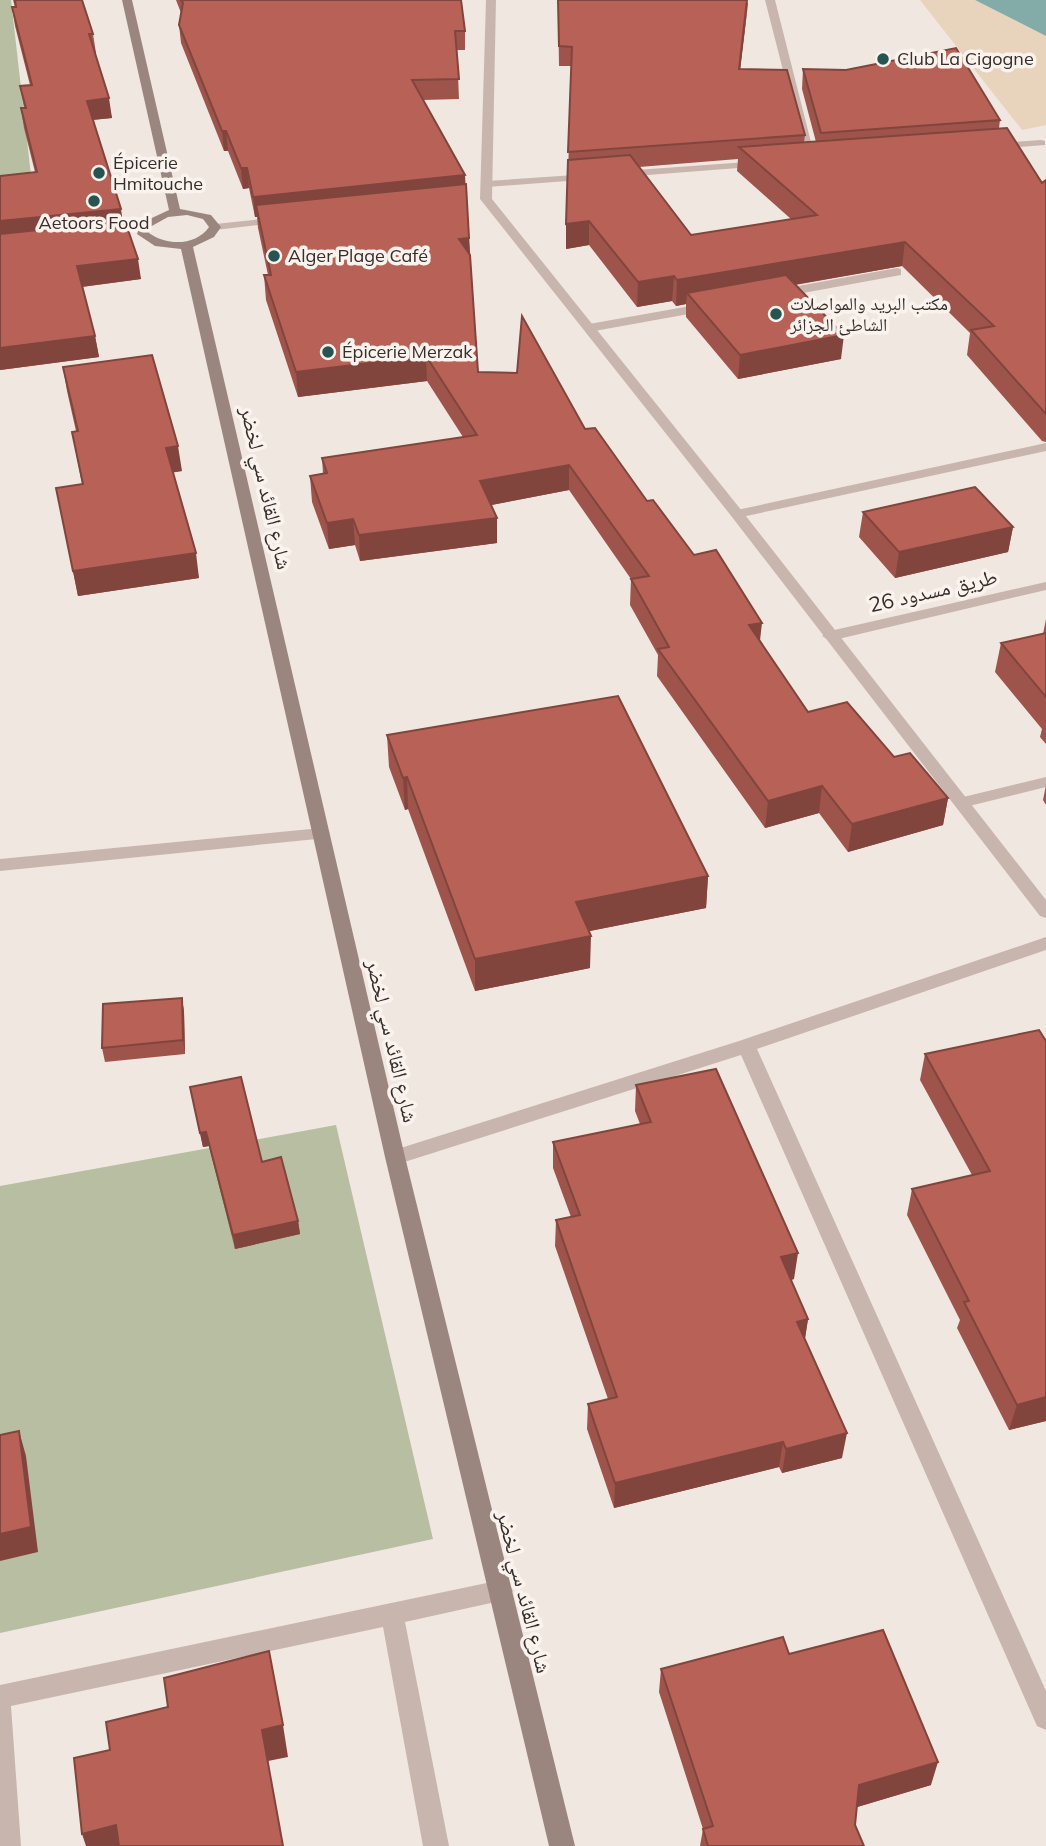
<svg xmlns="http://www.w3.org/2000/svg" width="1046" height="1846" viewBox="0 0 1046 1846" font-family="Mulish,'Noto Naskh Arabic',sans-serif">
	<style>
		.green { fill: #b8bea2 }
		.sand { fill: #e8d3bc }
		.water { fill: #83aba7 }
		.lines { fill: none; stroke-linecap: round; stroke-linejoin: round }
		.minor { fill: #c8b6ae; fill-rule: evenodd }
		.tertiary { fill: #c8b6ae; fill-rule: evenodd }
		.secondary { fill: #9b867f; fill-rule: evenodd }
		.wall { fill: #9e544b; fill-rule: evenodd }
		.shaded-wall { fill: #81453d }
		.building { fill: #b86257; stroke: #81453d; stroke-width: 2 }
		.poi-dot { fill: #255451; stroke: #f9f2ed; stroke-width: 2.5 }
		.labels { text-anchor: middle; stroke-width: 7; stroke-linejoin: round; paint-order: stroke }
		.far-poi-label { font-size: 18px; fill: #372e2b; stroke: #f9f2ed; text-anchor: start }
		.street-label { font-size: 21px; fill: #372e2b; stroke: #f9f2ed }
	</style>
	<rect width="100%" height="100%" fill="#f1e7e1"/>
	<path class="green" d="M0,0H11L33,193L0,197Z
		M336,1125L433,1539L0,1633V1186Z"/>
	<path class="sand" d="M920,0H975L1046,36V125L1022,130Z"/>
	<path class="water" d="M975,0H1046V36Z"/>
	<g class="lines">
		<path class="minor" d="M765,0H775L816,162L806,160Z
			M1041,140L1045,141V145L995,149L990,146L995,143Z
			M761,161L765,162V166L622,177L616,174L622,171Z
			M590,174L596,177L594,179L487,187L481,184L487,181Z
			M897,268L901,269V275L776,298L770,294L776,290Z
			M707,303L711,304V310L589,332L583,328L589,324Z
			M1046,443V451L737,518L730,514L737,510Z
			M1046,582V590L830,641L822,636L830,631Z
			M1046,777V787L961,808L953,803L955,799Z
			M321,828L329,834L327,838L0,871V859Z
			M1046,937V950L757,1049L1046,1691V1730L1037,1726L741,1055L395,1165L388,1162L385,1157L388,1152L739,1041Z
			M501,1580L509,1583L513,1591L509,1599L405,1622L449,1846H423L383,1627L11,1706L21,1846H0V1685Z"/>
		<path class="tertiary" d="M486,0H496L492,199L742,511L1046,900V918L1040,916L732,517L480,199Z
			M281,217L287,220L285,222L215,230L209,227L215,224Z"/>
		<path class="secondary" d="M122,0H132L180,209L211,215L221,227L214,237L193,247L405,1157L575,1846H549L385,1157L181,249L155,246L137,234L141,223L169,210ZM187,215L203,219L209,227C196,246 167,246 149,233L150,227L168,217Z"/>
	</g>
	<path class="wall" d="M13,0H82L93,34L96,53H95L112,118L93,120L122,222L141,279L82,287L95,336L99,357L0,370V176L35,172L24,128L21,108H24L20,86L30,85L15,26L12,7H15Z
		M176,0H461L465,31V50H457L459,99L423,100L465,175L478,372L585,429L694,555L760,641L808,712L894,757L948,798L943,825L848,852L819,813L765,828L657,676L658,655L630,605L631,579L569,490L491,505L497,543L360,561L355,545L329,549L312,502L310,476L323,474L322,458L463,437L427,381L298,397L266,300L264,275H268L258,228L257,217H255L249,188L243,189L228,151H224L181,43L179,25L181,13Z
		M558,0L748,3L740,69L805,135L804,142H816L802,89L803,69L1000,120L999,128L1042,183L1046,180V442L1042,441L967,355L970,333L902,266L795,285L841,359L738,379L686,317V304L676,306L672,301L637,307L589,245L566,249L571,66H559ZM738,159L737,171L791,219L691,235L639,167Z
		M63,367L182,471L173,472L199,578L78,596L56,488L82,484L72,432L76,431L67,391Z
		M863,512L1013,527L1008,552L895,578L859,537Z
		M1046,619V744L1040,737L1042,729L995,672L1001,643L1043,634Z
		M387,735L708,876L706,908L589,931L590,968L475,991L408,809L405,810L389,767Z
		M1046,785V805L1043,800Z
		M182,998L184,1012L185,1054L105,1062L102,1048Z
		M1046,1041V1421L1009,1430L957,1328L960,1320L907,1215L912,1189L972,1175L920,1080L925,1054Z
		M636,1085L794,1279L791,1280L808,1319L805,1339L842,1458L782,1473L779,1467L614,1508L587,1429L588,1404L608,1399L555,1246L556,1220L571,1217L553,1168V1142L640,1124L635,1111Z
		M190,1087L262,1162L298,1221L300,1234L235,1249L209,1146L203,1147Z
		M789,1654L931,1785L857,1807L855,1825L864,1846H700L703,1829L659,1692L661,1669Z"/>
	<path class="shaded-wall" d="M748,3L746,21L738,88L739,69Z
		M109,98L112,118L90,120L87,101Z
		M222,131H226L228,151H224Z
		M241,168H247L249,188L243,189Z
		M465,175V195L256,205L257,217H255L253,197Z
		M121,209L124,230L0,241V221Z
		M589,221V245L566,249V224Z
		M469,238L470,262L459,239Z
		M905,242L902,266L695,302L687,293L686,304L676,306L677,280Z
		M138,259L141,279L80,287L77,266Z
		M674,276L672,301L637,307L638,282Z
		M844,335L841,359L738,379L740,355Z
		M95,336L99,357L0,370V348Z
		M426,356L427,381L298,397L296,372Z
		M178,446L182,471L170,473L166,448Z
		M569,465V490L481,507L480,481Z
		M497,518V543L360,561L359,535Z
		M353,519L355,545L329,549L327,523Z
		M1013,527L1008,552L895,578L899,552Z
		M196,553L199,578L78,596L73,571Z
		M762,623L759,649L749,625Z
		M407,777L408,809L405,810L403,778Z
		M822,786L819,813L765,828L768,801Z
		M948,798L943,825L848,852L852,824Z
		M708,876L706,908L575,934L576,902Z
		M591,936L590,968L475,991V959Z
		M182,998L184,1012L185,1054L183,1040Z
		M206,1132L209,1146L203,1147L200,1133Z
		M298,1221L300,1234L235,1249L233,1235Z
		M798,1253L794,1279L777,1283L781,1257Z
		M808,1319L804,1344L797,1322Z
		M1046,1397V1421L1009,1430L1017,1405Z
		M19,1431L26,1456L38,1552L0,1561V1534Z
		M847,1433L842,1458L782,1473L786,1449Z
		M783,1442L779,1467L614,1508L615,1483Z
		M283,1725L288,1757L268,1761L262,1730Z
		M938,1762L931,1785L854,1808L859,1785Z
		M116,1825L123,1846H86L82,1834Z"/>
	<path class="building" d="M15,0H82L93,34H89L109,98L87,101L121,209L0,221V176L37,172L21,108H26L20,86L32,85L12,7H16Z
		M181,0H461L465,31H455L459,79L412,80L465,175L253,197L247,168H241L226,131H222L179,25L183,3Z
		M558,0H747L739,69L787,70L805,135L568,152L572,47L559,46Z
		M956,48L1000,120L821,133L803,69L846,70Z
		M1007,128L1042,183L1046,180V414L971,330L994,326L905,242L677,280L674,276L638,282L589,221L566,224L568,160L630,155L691,235L817,215L739,147Z
		M466,184L469,238L459,239L470,255L478,372L517,373L522,316L585,429L595,428L647,501L653,500L694,555L716,550L762,623L749,625L808,712L847,702L894,757L910,753L948,798L852,824L822,786L768,801L658,649L669,647L631,579L649,576L569,465L480,481L497,518L359,535L353,519L327,523L310,476L327,473L322,458L477,435L426,356L296,372L264,275H271L256,205Z
		M125,221L138,259L77,266L95,336L0,348V234Z
		M786,275L844,335L740,355L687,293Z
		M152,355L178,446L166,448L196,553L73,571L56,488L83,484L72,432L78,431L63,367Z
		M975,487L1013,527L899,552L863,512Z
		M1046,633V697L1001,643Z
		M618,696L708,876L576,902L591,936L475,959L407,777L403,778L387,735Z
		M182,998L183,1040L102,1048L103,1004Z
		M1039,1030L1046,1041V1397L1017,1405L964,1302L969,1301L912,1189L990,1171L925,1054Z
		M716,1069L798,1253L781,1257L808,1319L797,1322L847,1433L786,1449L783,1442L615,1483L588,1404L617,1397L556,1220L580,1215L553,1142L651,1122L636,1085Z
		M241,1077L262,1162L281,1157L298,1221L233,1235L206,1132L200,1133L190,1087Z
		M19,1431L31,1527L0,1534V1435Z
		M883,1630L938,1762L859,1785L855,1825L864,1846H708L703,1829L713,1826L661,1669L783,1637L789,1654Z
		M269,1651L283,1725L262,1730L283,1846H119L116,1825L82,1834L74,1758L110,1750L106,1722L168,1707L164,1678Z"/>
	<g class="poi-dot">
		<circle cx="883" cy="59" r="7"/>
		<circle cx="99" cy="173" r="7"/>
		<circle cx="94" cy="201" r="7"/>
		<circle cx="274" cy="256" r="7"/>
		<circle cx="776" cy="314" r="7"/>
		<circle cx="328" cy="352" r="7"/>
	</g>
	<g class="labels">
		<g class="far-poi-label">
			<text x="897" y="65">Club La Cigogne</text>
			<text x="113" y="169">Épicerie<tspan x="113" dy="21">Hmitouche</tspan></text>
			<text x="94" y="229" text-anchor="middle">Aetoors Food</text>
			<text x="288" y="262">Alger Plage Café</text>
			<text x="790" y="310">مكتب البريد والمواصلات<tspan x="790" dy="21">الشاطئ الجزائر</tspan></text>
			<text x="342" y="358">Épicerie Merzak</text>
		</g>
		<g class="street-label">
			<text transform="translate(266 488) rotate(77)" y="7">شارع القائد سي لخضر</text>
			<text transform="translate(933 591) rotate(-13)" y="7">طريق مسدود 26</text>
			<text transform="translate(392 1041) rotate(77)" y="7">شارع القائد سي لخضر</text>
			<text transform="translate(524 1592) rotate(76)" y="7">شارع القائد سي لخضر</text>
		</g>
	</g>
</svg>
